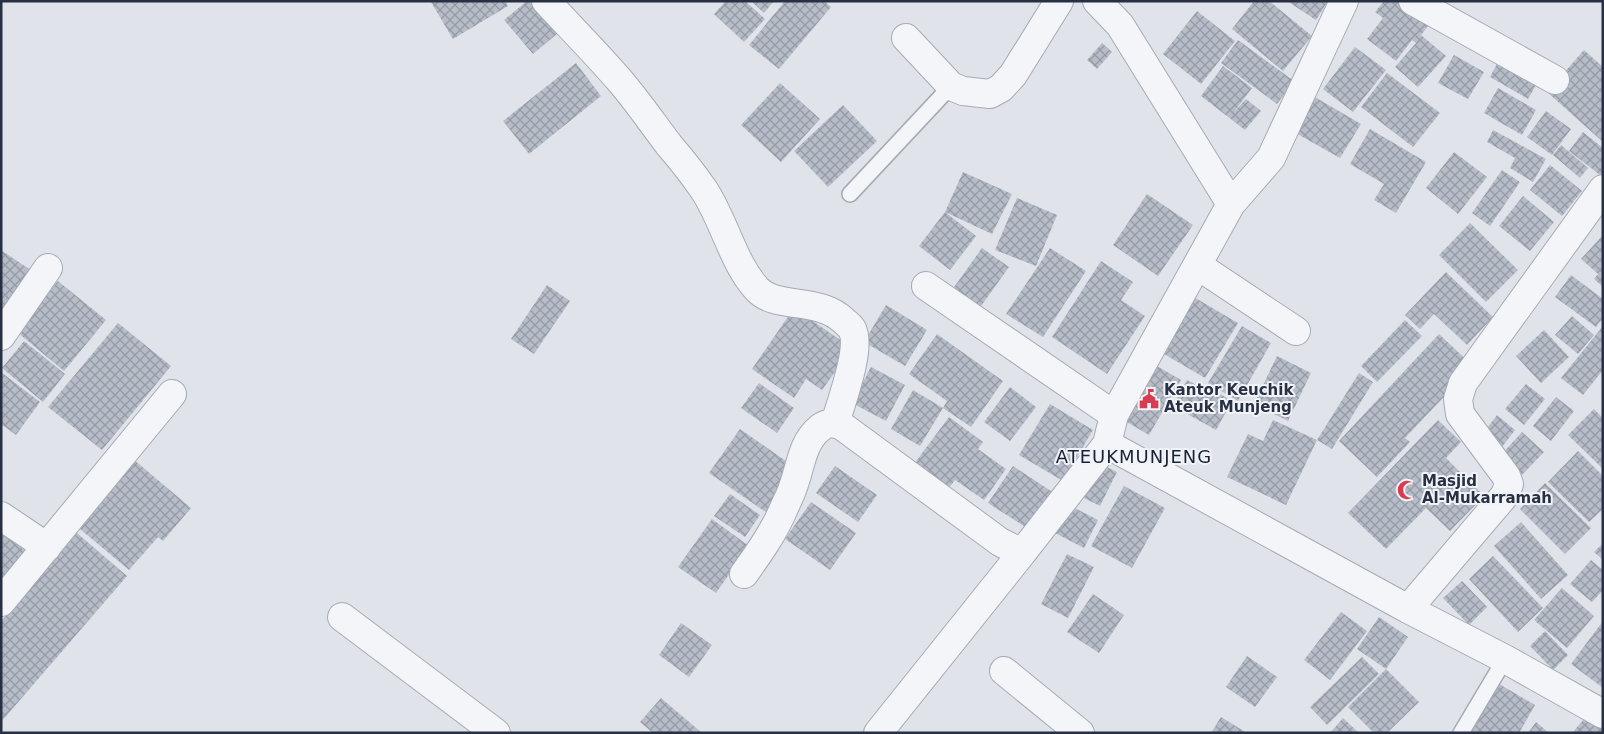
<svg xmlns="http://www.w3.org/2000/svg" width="1604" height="734" viewBox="0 0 1604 734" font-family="'DejaVu Sans',sans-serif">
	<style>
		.building { fill: url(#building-cross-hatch) }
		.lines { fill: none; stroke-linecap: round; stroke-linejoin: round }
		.service-casing { stroke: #a5abb5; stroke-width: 18 }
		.minor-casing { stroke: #a5abb5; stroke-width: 30 }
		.service { stroke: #f3f5f8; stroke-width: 15 }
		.minor { stroke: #f3f5f8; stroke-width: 28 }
		.labels { text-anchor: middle; stroke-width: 4; stroke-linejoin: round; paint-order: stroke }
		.poi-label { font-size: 15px; font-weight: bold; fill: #273143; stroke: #f0f3f7; text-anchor: start }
		.quarter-label { font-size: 18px; letter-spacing: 1px; fill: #192234; stroke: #f0f3f7 }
	</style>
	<defs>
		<pattern id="building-cross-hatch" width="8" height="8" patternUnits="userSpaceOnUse" patternTransform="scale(1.25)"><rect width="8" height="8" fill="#b7bdc8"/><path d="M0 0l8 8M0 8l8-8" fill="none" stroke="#959aa4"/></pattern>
	</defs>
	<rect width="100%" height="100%" fill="#e0e4ea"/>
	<path class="building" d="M433,1H505L508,6L453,39L431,2Z
		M527,1H531L558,33L533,54L504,20Z
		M726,1H745L765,19L744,42L714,14Z
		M751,1H774L764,13Z
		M785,1H824L831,7L779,69L749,45Z
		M1254,1H1269L1312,36L1283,71L1232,29Z
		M1287,1H1328L1316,20Z
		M1384,1H1406L1432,21L1421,35L1446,56L1418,87L1395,67L1416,43L1412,40L1396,61L1367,39L1383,18L1375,12Z
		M1197,11L1235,41L1201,84L1163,54Z
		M1238,40L1294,81L1277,104L1221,63Z
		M1102,43L1112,52L1097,69L1087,60Z
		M1355,47L1386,70L1353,112L1323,89Z
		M1584,50L1603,67V142L1547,92Z
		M1454,55L1484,72L1468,99L1438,83Z
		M1500,58L1539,80L1528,99L1490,77Z
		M576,63L601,96L529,154L503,121Z
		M1223,66L1252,88L1234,112L1246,99L1261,111L1245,130L1201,96Z
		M1387,73L1440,113L1413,147L1361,107Z
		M780,83L820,119L781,162L741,125Z
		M1498,88L1536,110L1522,135L1484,113Z
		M1308,93L1361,124L1340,158L1287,128Z
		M843,105L877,141L828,187L794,151Z
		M1546,111L1571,129L1552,155L1527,137Z
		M1370,129L1426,162L1396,213L1374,200L1384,184L1350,164Z
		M1493,130L1546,159L1533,182L1510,168L1515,158L1487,142Z
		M1583,132L1603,148V172L1600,175L1569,151Z
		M1561,145L1588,168L1580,178L1553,155Z
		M1454,152L1487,177L1458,214L1426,188Z
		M1550,165L1582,191L1562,216L1530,190Z
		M1502,170L1520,182L1490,226L1472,213Z
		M963,172L1012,194L992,234L945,212L976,236L950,270L919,246L945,212Z
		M1147,194L1193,225L1158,276L1113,245Z
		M1523,196L1554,222L1530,251L1499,226Z
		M1017,198L1057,215L1036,266L995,250Z
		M1470,223L1518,270L1486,302L1439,255Z
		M1603,235V287L1594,279L1598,274L1581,259Z
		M982,248L1009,267L979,309L952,290Z
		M1050,248L1086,271L1043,337L1006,314Z
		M1,250L35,273L1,322Z
		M1101,261L1133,282L1121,300L1145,316L1107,374L1052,337Z
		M1446,272L1493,317L1467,345L1434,314L1420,329L1405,315Z
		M1571,275L1603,299V318L1596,327L1555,297Z
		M58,281L106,320L64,371L17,332Z
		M547,285L570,301L534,354L511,339Z
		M1192,296L1238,323L1205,378L1159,351Z
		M886,305L927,330L905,366L864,342Z
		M794,308L852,348L822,390L806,379L794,398L752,369Z
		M1572,316L1594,335L1578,354L1555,335Z
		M1405,320L1422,336L1377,382L1361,366Z
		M118,323L171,366L102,450L48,407Z
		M1242,326L1271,343L1238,401L1208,383Z
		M1603,326V370L1583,395L1561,378Z
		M1544,330L1569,357L1541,383L1516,356Z
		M937,334L1003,381L971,427L943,408L947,401L909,374Z
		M1439,334L1473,366L1405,438L1410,442L1377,477L1339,441Z
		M24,341L65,374L43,402L2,368Z
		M1277,356L1311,373L1288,421L1254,404Z
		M1150,362L1181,380L1149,435L1118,417Z
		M871,367L905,385L886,421L852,403Z
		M1,372L40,402L16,435L1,424Z
		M1359,373L1373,382L1332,449L1317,440Z
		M1187,380L1211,393L1213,390L1232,401L1216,430L1173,406Z
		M759,383L794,408L777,433L741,408Z
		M1526,384L1545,399L1524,425L1505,409Z
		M1010,387L1036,407L1010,441L984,422Z
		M913,390L943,408L920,446L891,429Z
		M1556,397L1574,411L1551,441L1533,426Z
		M1050,404L1093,430L1063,481L1019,455Z
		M1594,409L1603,418V469L1568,435Z
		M1497,415L1515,430L1502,447L1484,432Z
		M949,417L983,442L978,449L1006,469L984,500L955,480L948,489L914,464Z
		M1273,420L1317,440L1286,505L1227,477L1248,434L1263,441Z
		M1438,420L1461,442L1446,458L1484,496L1450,531L1426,508L1386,549L1348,513Z
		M740,429L793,466L770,515L709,473Z
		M1522,432L1544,452L1522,475L1501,455Z
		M1578,451L1603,476V509L1589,522L1548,482Z
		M133,459L191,508L163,541L158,537L129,570L80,529L108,495L105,491Z
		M1094,461L1117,472L1100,506L1078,495Z
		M835,466L877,495L858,522L816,493Z
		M1013,466L1054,493L1030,530L988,503Z
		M1545,483L1591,528L1565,554L1520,509Z
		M1124,486L1165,508L1132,568L1091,546Z
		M730,494L760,515L745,537L714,516Z
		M811,502L856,533L830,570L785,539Z
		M1069,505L1098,520L1084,548L1055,533Z
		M712,519L749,546L716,593L678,567Z
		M1521,522L1568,575L1541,599L1494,546Z
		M1,531L30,555L8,582L1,577Z
		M77,533L127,576L1,722V621Z
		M1603,543V560L1594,552Z
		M1067,554L1094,567L1068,618L1041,604Z
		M1493,556L1543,608L1518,632L1469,579Z
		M1591,560L1603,570V590L1592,602L1570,584Z
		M1462,581L1487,607L1469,625L1443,598Z
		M1562,588L1594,616L1567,648L1534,620Z
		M1093,594L1124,615L1099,653L1067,632Z
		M1341,612L1367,631L1330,680L1304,660Z
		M1379,617L1408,637L1386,669L1357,649Z
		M1603,621V688L1571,664Z
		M681,623L712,645L689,677L659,655Z
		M1545,631L1568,655L1553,670L1530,646Z
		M1247,656L1277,677L1255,707L1226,687Z
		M1362,657L1379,674L1327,725L1310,707Z
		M1386,669L1419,702L1387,733H1374L1348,707Z
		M1494,681L1535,705L1519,733H1467Z
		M661,698L702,733H653L640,722Z
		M1591,711L1603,721V733H1572Z
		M1221,717L1247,733H1211Z
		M1343,718L1359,733H1330Z
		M1536,722L1549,733H1528Z"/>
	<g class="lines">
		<defs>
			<path id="service" d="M850,194L951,86
				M1461,733L1505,659"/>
			<path id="minor" d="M546,1C571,28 597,54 621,82C638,102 653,124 669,145C681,159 693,174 704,190C724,220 733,263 757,289C776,310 818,296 844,321C846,323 850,326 852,329C862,347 841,403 835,423
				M1097,1L1120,25L1231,204
				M1344,1L1271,158L1231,204L1114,415L1107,444L1408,609
				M1413,1L1555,80
				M906,38L951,86L963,91L990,94L1001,88L1013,75L1059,1
				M1603,189L1463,383L1458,399L1460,414L1506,476L1509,484L1505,495L1408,609L1505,659L1603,714
				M1197,265L1296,331
				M926,286L1114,415
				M1,336L48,268
				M1,516L47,547
				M744,574C759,553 774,532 784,508C787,501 791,494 793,487C801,466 802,442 820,428C827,422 834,423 842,426L1000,542L1022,553L1107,444
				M1,602L172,394
				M342,617L496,733
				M1004,671L1080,733
				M878,733L1022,553"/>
		</defs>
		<use href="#service" class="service-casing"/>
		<use href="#minor" class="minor-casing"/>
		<use href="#service" class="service"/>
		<use href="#minor" class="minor"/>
	</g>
	<defs>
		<symbol id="civic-bare" viewBox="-9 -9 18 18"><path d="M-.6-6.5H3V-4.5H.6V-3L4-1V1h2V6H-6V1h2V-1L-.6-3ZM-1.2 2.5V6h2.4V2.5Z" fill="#d93b50" stroke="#f0f3f7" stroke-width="2.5" paint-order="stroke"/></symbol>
		<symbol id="mosque-bare" viewBox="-9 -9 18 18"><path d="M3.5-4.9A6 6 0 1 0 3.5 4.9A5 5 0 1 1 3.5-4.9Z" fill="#d93b50" stroke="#f0f3f7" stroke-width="2.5" paint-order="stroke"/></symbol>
	</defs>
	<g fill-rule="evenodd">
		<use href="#civic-bare" x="1135" y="385" width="28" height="28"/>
		<use href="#mosque-bare" x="1393" y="476" width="28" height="28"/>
	</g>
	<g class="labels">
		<g class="poi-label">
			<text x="1164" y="395">Kantor Keuchik<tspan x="1164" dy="17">Ateuk Munjeng</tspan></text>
			<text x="1422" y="486">Masjid<tspan x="1422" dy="17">Al-Mukarramah</tspan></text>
		</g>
		<g class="quarter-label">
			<text x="1134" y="463">ATEUKMUNJENG</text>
		</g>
	</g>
	<rect width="1604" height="734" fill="none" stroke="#273143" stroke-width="5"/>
</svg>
